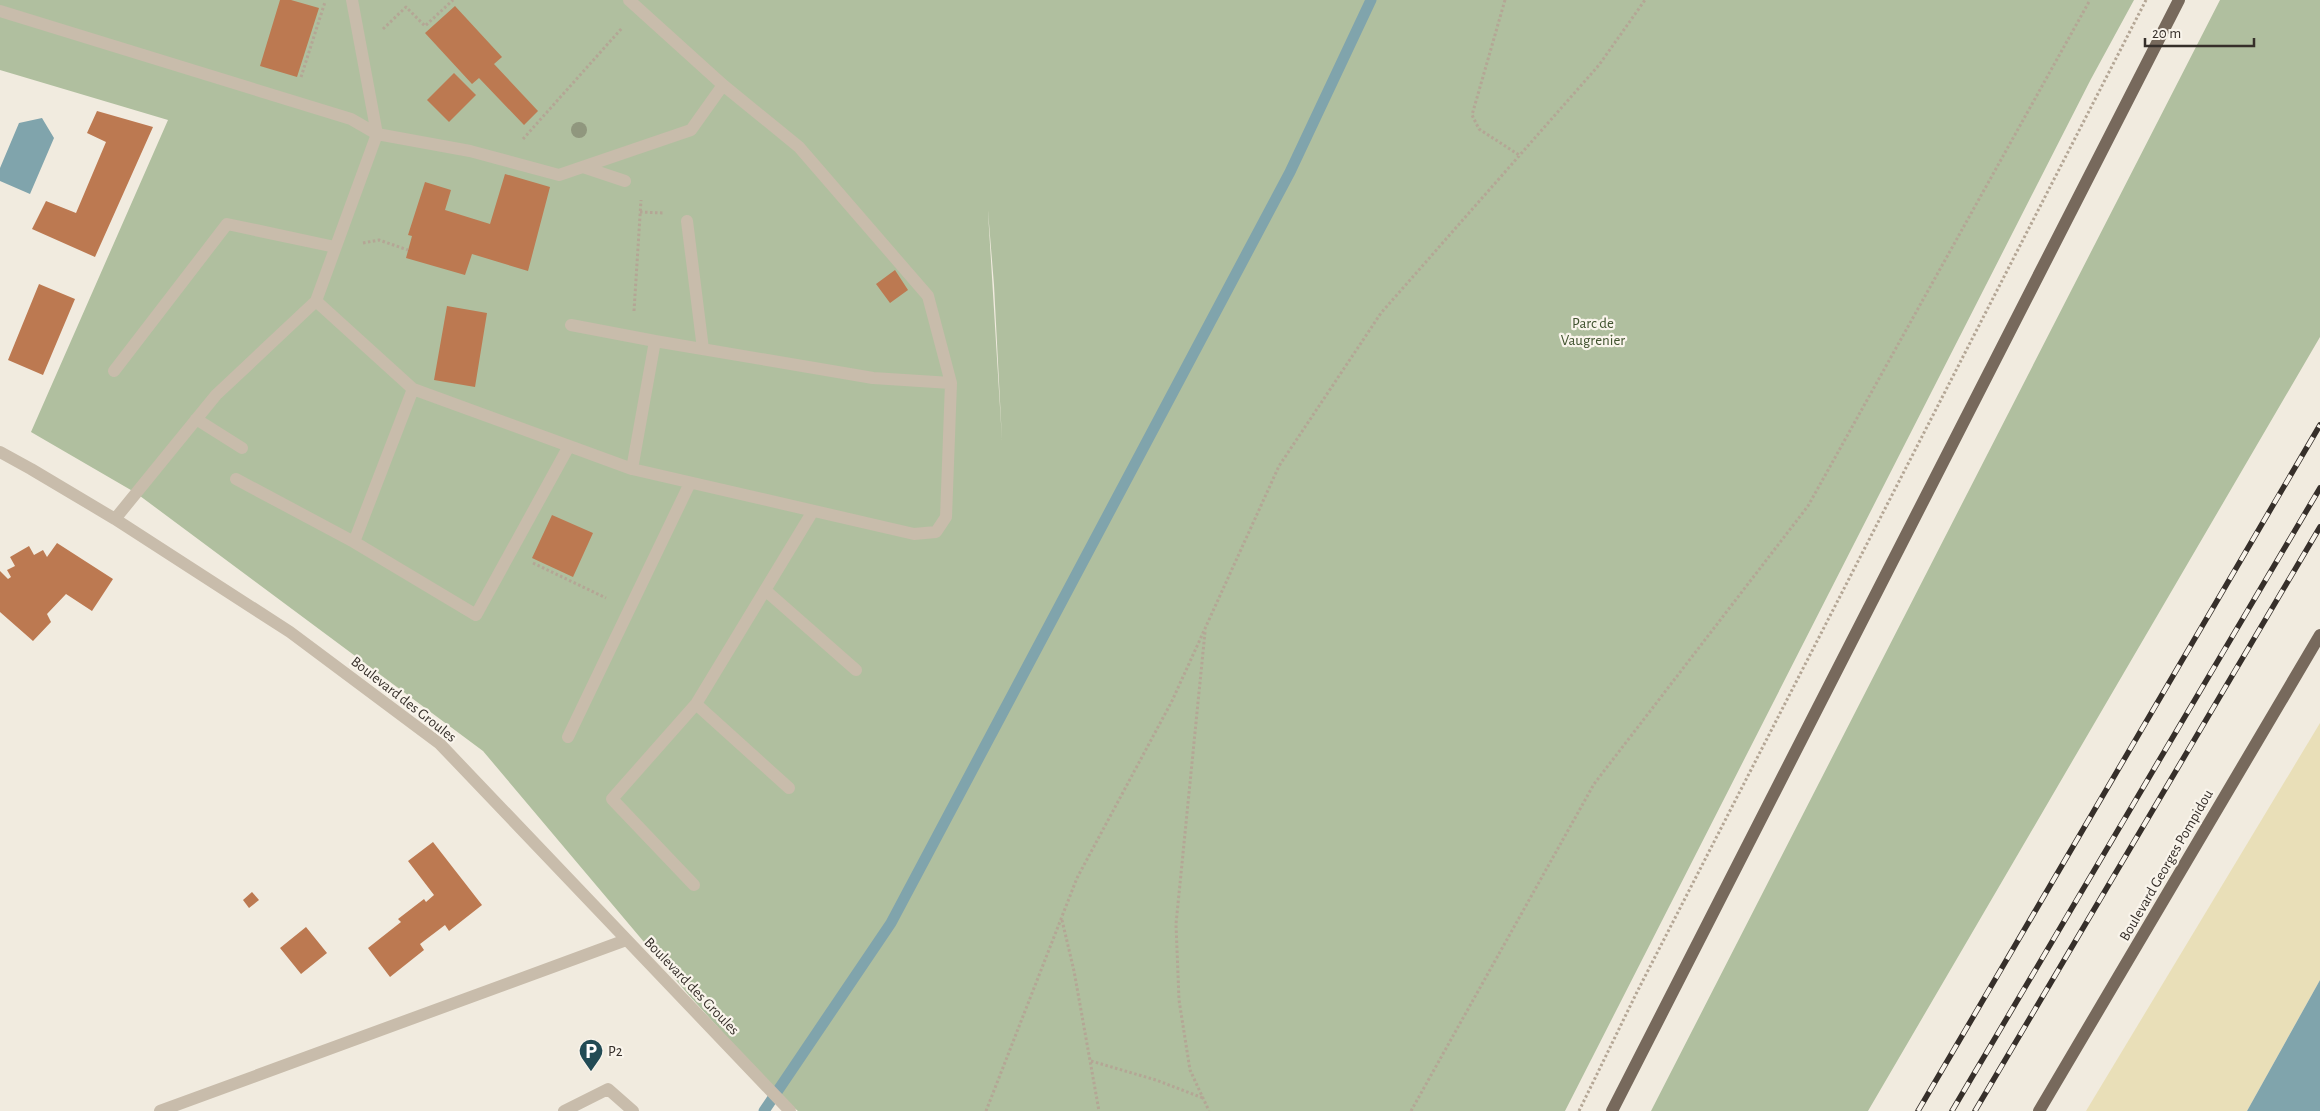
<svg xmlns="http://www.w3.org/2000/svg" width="2320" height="1111" viewBox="0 0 2320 1111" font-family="'Alegreya Sans',sans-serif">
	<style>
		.green { fill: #b0bf9f; fill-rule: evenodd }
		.sand { fill: #e9dfb8 }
		.water { fill: #80a4ac }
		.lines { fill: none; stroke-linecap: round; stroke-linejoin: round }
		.stream { stroke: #80a4ac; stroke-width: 11 }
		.building { fill: #bc7951 }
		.path { stroke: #b4a695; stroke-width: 3; stroke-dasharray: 2.5 2.5; stroke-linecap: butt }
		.minor { stroke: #c8bcab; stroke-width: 12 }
		.major { stroke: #77695c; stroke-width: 12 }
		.rail-casing { stroke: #362f2a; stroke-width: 5.5 }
		.rail { stroke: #f9f4eb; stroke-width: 4; stroke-dasharray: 11; stroke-linecap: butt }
		.tree { fill: #90977e }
		.labels { text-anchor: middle; stroke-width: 4.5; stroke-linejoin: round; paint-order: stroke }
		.park-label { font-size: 15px; fill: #41532f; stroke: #f9f4eb }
		.street-label { font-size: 15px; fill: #362f2a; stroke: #f9f4eb }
		.poi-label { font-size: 15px; fill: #362f2a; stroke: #f9f4eb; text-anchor: start }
	</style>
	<rect width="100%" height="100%" fill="#f1ebdf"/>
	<path class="green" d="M0,0H2134L2091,79L1565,1111H798L780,1096L687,993L483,751L136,493L31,432L168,120L0,70ZM988,211L994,285L1002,440L988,212Z
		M2220,0H2320V337L1868,1111H1651Z"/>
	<path class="sand" d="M2320,723V980L2247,1111H2086Z"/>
	<path class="water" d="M42,118L54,138L30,194L0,181V168L19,123Z
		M2320,980V1111H2247Z"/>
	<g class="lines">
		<path class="stream" d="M764,1111L891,923L1290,172L1371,0"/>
	</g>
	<path class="building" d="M280,0H291L319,8L297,77L260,66Z
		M455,6L502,57L494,64L538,111L524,125L479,78L472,84L425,33Z
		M454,73L476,95L449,122L427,100Z
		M97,111L153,127L95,257L32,229L46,201L76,213L106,142L87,133Z
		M505,174L550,187L528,271L472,254L465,275L406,258L412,236L408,235L425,182L451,190L445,210L490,224Z
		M895,270L908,290L890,303L876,284Z
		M39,284L75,299L43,375L8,360Z
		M447,306L487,313L475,387L434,380Z
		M552,515L593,533L573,577L532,558Z
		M57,543L113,579L92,611L66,594L47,614L51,622L33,641L0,612V571L8,579L11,577L7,570L15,566L10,557L29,546L34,555L43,550L47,557Z
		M433,842L482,905L449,931L445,925L420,944L424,950L390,977L368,948L401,922L398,919L424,899L426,902L434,895L408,861Z
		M252,892L259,900L249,908L243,900Z
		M306,927L327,953L301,974L280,948Z"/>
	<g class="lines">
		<path class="path" d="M1505,0L1472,115L1479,129L1519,155
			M383,29L406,7L425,26L453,0
			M301,77L325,2
			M523,139L622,28
			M640,212L663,213
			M363,243L379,240L408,250
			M634,311L641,200
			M533,563L606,598
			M1205,632L1176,924L1179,1000L1190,1070L1209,1111
			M1062,920L1074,971L1099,1111
			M1091,1061L1156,1080L1203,1098
			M986,1111L1077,878L1172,701L1279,466L1381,313L1599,65L1645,0
			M1411,1111L1594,784L1808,506L2090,0
			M1579,1111L1637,992L2146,0"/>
		<path class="minor" d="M629,0L723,85L799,147L928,296L951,383L946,517L936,532L914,534L632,469L655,341L873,378L951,383
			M0,11L351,119L377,134L470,151L559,175L691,130L723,85
			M583,167L625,181
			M687,221L703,349
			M316,301L413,389L632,469
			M571,325L655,341
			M114,371L227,224L335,247
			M413,389L354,542L476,615L569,446
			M196,419L242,448
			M0,452L31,469L115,519L290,632L440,744L790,1111
			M236,479L354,542
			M115,519L216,395L316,301L377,134L352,0
			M765,590L856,670
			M696,704L789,788
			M568,737L690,483
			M694,885L612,799L696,704L813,511
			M160,1111L626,940
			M564,1111L608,1089L633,1111"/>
		<path class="major" d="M1612,1111L2179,0
			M2039,1111L2320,635"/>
		<defs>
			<path id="rail" d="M1918,1111L2320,425
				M1952,1111L2320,488
				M1975,1111L2320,527"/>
		</defs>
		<use href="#rail" class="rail-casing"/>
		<use href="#rail" class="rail"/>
	</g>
	<circle class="tree" cx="579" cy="130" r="8"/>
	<defs>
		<symbol id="parking-pin" viewBox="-11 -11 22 30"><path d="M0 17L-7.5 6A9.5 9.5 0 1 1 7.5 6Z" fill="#224b55" stroke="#f9f4eb"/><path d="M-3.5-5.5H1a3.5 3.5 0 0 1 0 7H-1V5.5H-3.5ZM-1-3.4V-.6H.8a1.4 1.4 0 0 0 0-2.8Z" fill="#fff"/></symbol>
	</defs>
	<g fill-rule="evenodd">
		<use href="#parking-pin" x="577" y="1037" width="28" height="38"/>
	</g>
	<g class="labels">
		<g class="park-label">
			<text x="1593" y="328">Parc de<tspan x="1593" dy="17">Vaugrenier</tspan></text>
		</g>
		<g class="street-label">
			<text transform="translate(404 699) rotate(38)" y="5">Boulevard des Groules</text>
			<text transform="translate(2166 865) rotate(-60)" y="5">Boulevard Georges Pompidou</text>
			<text transform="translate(692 986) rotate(46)" y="5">Boulevard des Groules</text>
		</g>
		<g class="poi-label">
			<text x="608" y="1056">P2</text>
		</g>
	</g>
	<path d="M2145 38v8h109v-8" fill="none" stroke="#362f2a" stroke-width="2.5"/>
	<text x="2152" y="38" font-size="15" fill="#362f2a" stroke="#f9f4eb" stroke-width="4" paint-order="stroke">20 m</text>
</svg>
